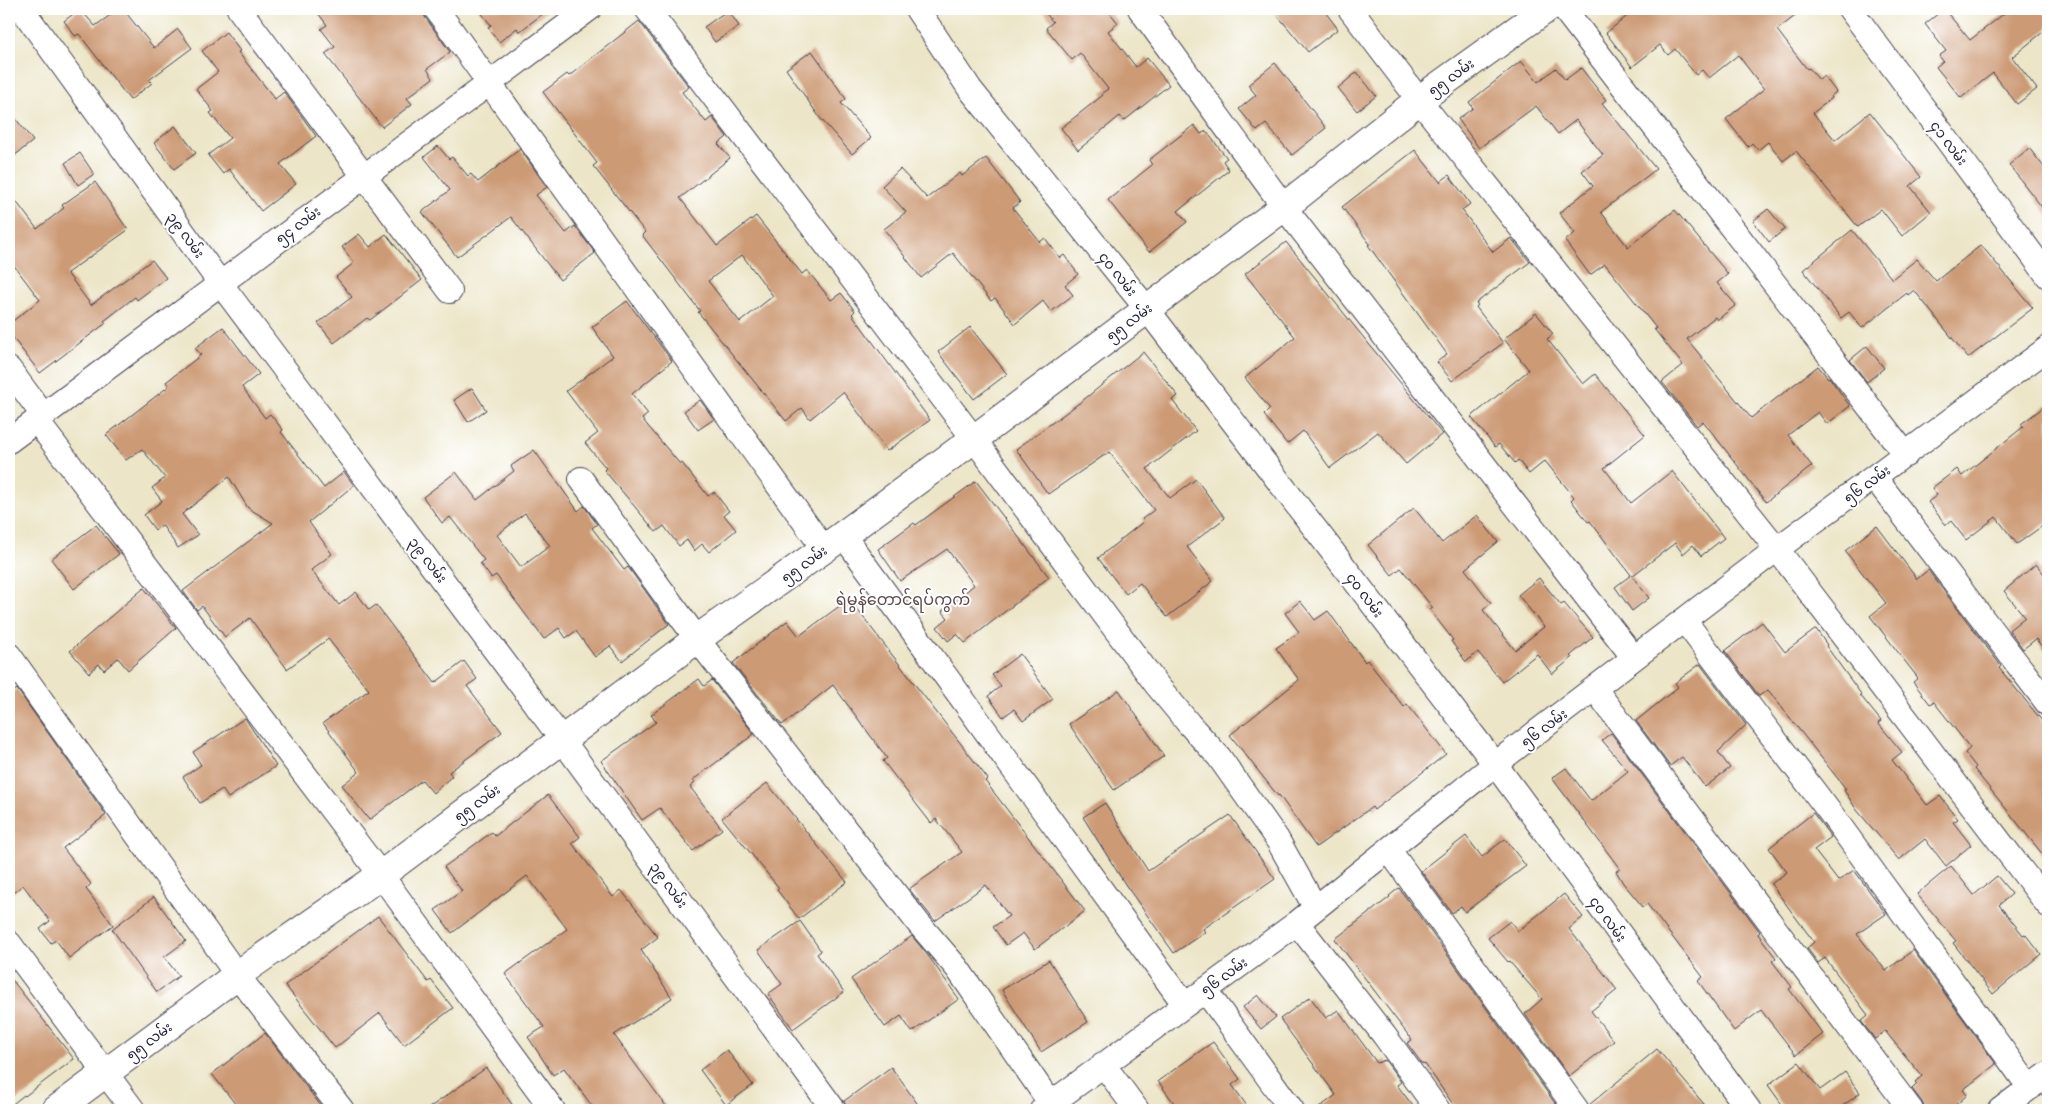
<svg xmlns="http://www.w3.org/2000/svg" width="2057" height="1119" viewBox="0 0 2057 1119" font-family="'Libre Caslon Text','Noto Sans Myanmar',serif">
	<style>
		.building { fill: #cc9a75; fill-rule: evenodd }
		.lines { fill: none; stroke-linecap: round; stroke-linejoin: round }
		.minor-casing { stroke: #403f50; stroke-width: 26 }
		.secondary-casing { stroke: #403f50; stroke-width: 30 }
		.minor { stroke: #fff; stroke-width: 24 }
		.secondary { stroke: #fff; stroke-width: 28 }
		.labels { text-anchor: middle; stroke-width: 4; stroke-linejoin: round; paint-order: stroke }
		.street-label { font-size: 14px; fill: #22223b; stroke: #fff }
		.quarter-label { font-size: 16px; fill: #5e4c4f; stroke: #fff }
	</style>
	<rect width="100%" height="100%" fill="#fff"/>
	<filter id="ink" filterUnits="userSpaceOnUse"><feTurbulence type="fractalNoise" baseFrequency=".02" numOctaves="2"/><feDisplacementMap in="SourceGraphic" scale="10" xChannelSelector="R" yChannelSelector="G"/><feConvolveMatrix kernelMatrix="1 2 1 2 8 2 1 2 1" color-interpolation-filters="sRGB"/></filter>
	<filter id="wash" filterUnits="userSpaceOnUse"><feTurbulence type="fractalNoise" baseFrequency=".0096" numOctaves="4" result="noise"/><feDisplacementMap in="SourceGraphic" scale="20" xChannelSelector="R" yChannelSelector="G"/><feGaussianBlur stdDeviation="1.12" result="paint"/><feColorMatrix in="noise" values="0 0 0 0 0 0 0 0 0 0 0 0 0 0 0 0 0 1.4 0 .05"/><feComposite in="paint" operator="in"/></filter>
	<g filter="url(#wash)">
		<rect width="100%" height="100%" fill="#ece5c7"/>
		<g id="blocks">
			<path class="building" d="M80,9L95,26L119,9H123L154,48L178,29L192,48L149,80L152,83L130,100L79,34L75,36L64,21Z
				M315,9H423L425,17L450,52L427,69L433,78L407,98L412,104L382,127L325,54L335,47L321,29L327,25Z
				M478,9H549L519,32L517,28L499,42L488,27L491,25Z
				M1042,9H1107L1118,23L1108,31L1136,67L1147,58L1169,85L1124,121L1120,116L1078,150L1061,128L1103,95L1102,93L1108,89L1080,53L1072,60L1046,28L1053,22Z
				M1272,9H1323L1338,29L1308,52Z
				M1636,9H1804L1777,30L1807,69L1809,68L1819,80L1824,76L1836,92L1831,96L1832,98L1813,113L1835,140L1870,112L1921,177L1910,186L1931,212L1902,236L1881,209L1858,227L1796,151L1783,161L1768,142L1758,150L1752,143L1748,147L1726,119L1764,89L1738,55L1709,78L1702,70L1696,75L1675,49L1668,55L1660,45L1632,67L1606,33Z
				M1944,9L1970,40L2010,9H2041L2048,18V28L2012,57L2037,89L2017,104L1993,73L1961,98L1936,67L1943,61L1939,56L1946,51L1925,24Z
				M728,10L739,26L715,42L704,27Z
				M639,21L689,87L682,92L706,122L712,117L727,137L718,144L730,158L680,198L717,246L756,216L802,274L807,270L831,300L841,293L855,311L852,314L930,420L887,451L843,392L810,419L802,408L786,421L698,312L700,311L642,235L645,232L593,166L597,163L543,92L567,74L569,76ZM742,255L773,296L740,322L708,281Z
				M226,32L240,51L238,52L275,99L284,92L316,136L280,164L296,184L261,211L229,169L223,174L208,155L230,138L210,113L213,111L196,89L218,72L202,51Z
				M812,51L846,99L841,103L871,138L852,154L820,118L786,69Z
				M1521,61L1538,82L1556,68L1565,80L1581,68L1606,100L1602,103L1656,169L1601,212L1628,247L1675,210L1728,274L1717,283L1736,305L1717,320L1715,317L1687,339L1751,418L1818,366L1828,378L1829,377L1850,406L1827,424L1818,412L1788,435L1812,466L1766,502L1703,421L1697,426L1662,382L1683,365L1654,329L1656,328L1605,264L1590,275L1565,241L1575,233L1559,213L1593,186L1582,171L1603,155L1576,120L1558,134L1536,106L1479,148L1458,119L1473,108L1469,102Z
				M1275,63L1326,128L1292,155L1266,124L1257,131L1239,109L1256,95L1248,85Z
				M1357,72L1376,96L1357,111L1338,88Z
				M9,110L33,141L9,160Z
				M1194,125L1201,134L1206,131L1227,158L1223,161L1229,170L1178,211L1187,222L1149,252L1108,200L1152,165L1149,160Z
				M175,126L196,153L174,169L154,143Z
				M438,146L449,159L452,157L468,176L471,174L478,182L520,149L547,187L536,195L566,233L575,226L595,253L560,280L511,217L457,257L422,212L450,190L424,157Z
				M2029,148L2048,172V215L2009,165Z
				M1415,150L1440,182L1449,175L1470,204L1462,210L1493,252L1511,238L1530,262L1476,303L1478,305L1476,307L1503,343L1452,381L1437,362L1447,354L1368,245L1370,244L1342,207Z
				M80,153L94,174L78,185L65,163Z
				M986,158L1020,202L1013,208L1040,242L1045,238L1060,258L1064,255L1078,274L1065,285L1073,295L1051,312L1043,301L1015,324L995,298L991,301L953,253L921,278L884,229L906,212L882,186L900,169L927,198L960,173L962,176Z
				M95,182L128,230L67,273L91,305L152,260L166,278L137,300L135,297L104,321L106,323L40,373L9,333V324L40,300L9,259V192L37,229L64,208L62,205Z
				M1768,209L1785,229L1769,242L1753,221Z
				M1852,230L1892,279L1917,259L1936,281L1981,245L2033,308L1968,358L1914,290L1908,295L1907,293L1862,328L1849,312L1841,318L1803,270Z
				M359,234L370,247L386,234L422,280L370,320L367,318L334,343L318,323L352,297L336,277L354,263L342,247Z
				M1286,242L1442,434L1406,464L1378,432L1330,468L1303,431L1287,444L1264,415L1270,409L1245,378L1295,337L1245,274Z
				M627,301L672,361L632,394L648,414L642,419L680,464L682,463L708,496L714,492L729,511L724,515L736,530L709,552L702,544L694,551L687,540L679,546L664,526L656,532L604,470L606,468L585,443L598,433L566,391L613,356L592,327Z
				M1536,313L1553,334L1547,339L1583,384L1595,374L1645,435L1604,468L1631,503L1672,471L1724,538L1701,556L1693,545L1683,554L1675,543L1632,576L1649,598L1632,611L1615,587L1631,575L1590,521L1588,522L1571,500L1574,497L1545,461L1529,474L1518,460L1515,463L1499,444L1495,447L1471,417L1529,370L1504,339Z
				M223,327L259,374L242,387L265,418L270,414L283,430L281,432L324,488L344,472L354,485L309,522L332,554L311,570L339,605L356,592L369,610L376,605L435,683L464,661L477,679L467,686L502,732L449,772L452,776L433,793L422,780L369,820L342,785L359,772L323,723L369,690L328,639L287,669L250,618L225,637L202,606L197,610L183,591L273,523L248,508L229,477L182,514L198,535L178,548L162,525L155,530L144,515L162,501L152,488L165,478L142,449L126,460L106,435L169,386L166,382L201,355L195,348Z
				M970,327L1007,374L974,399L938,352Z
				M1867,346L1884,368L1867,382L1850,360Z
				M1143,352L1178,396L1172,400L1196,431L1147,469L1170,498L1196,479L1225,518L1187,547L1213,581L1167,617L1140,583L1126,594L1098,558L1144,521L1142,519L1154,510L1109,452L1048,494L1016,449L1082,401Z
				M472,388L486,410L468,422L454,400Z
				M700,400L714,419L698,430L684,411Z
				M2048,404V522L2017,544L1996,517L1966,540L1951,521L1946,525L1928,502L1937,495L1932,488L1957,469L1962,476L2023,427L2021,424Z
				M534,450L578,511L584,506L597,524L592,528L624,570L628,567L669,624L622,661L610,646L595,657L576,631L566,638L559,628L544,639L496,575L491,578L480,563L484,560L450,517L442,523L423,497L456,472L477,500L514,471L511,466ZM525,513L550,546L521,567L497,535Z
				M976,481L1049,577L965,643L957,634L948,641L937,627L948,618L942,611L974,585L947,549L900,581L878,549L914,523L916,525Z
				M1414,508L1442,543L1477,515L1498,542L1465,569L1491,603L1483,610L1515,650L1544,627L1518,595L1539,578L1561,605L1564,603L1593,637L1570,656L1572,658L1552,674L1537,654L1502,682L1478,652L1466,662L1451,641L1453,640L1430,610L1433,608L1401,568L1392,575L1368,545Z
				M96,525L119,554L74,589L51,559Z
				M1877,526L1917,579L1928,570L2001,666L1999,668L2048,728V861L1974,769L1976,767L1965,753L1970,748L1934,702L1930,704L1913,682L1918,678L1870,616L1886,603L1845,551Z
				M2036,564L2048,579V655L2036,639L2023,649L2009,630L2025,617L2004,591Z
				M144,588L176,628L128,670L118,658L104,670L99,664L89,673L70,651Z
				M849,599L988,779L985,781L1085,911L1035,949L1023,933L1006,945L993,927L1009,916L986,885L935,921L909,889L962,852L936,819L931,823L883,761L887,758L833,685L782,725L733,663L787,621L799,636Z
				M1300,601L1315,620L1328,611L1365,662L1367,660L1404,707L1407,704L1446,754L1374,810L1372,807L1316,847L1279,795L1278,796L1230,735L1299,680L1276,648L1299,632L1285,613Z
				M1762,622L1785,652L1816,629L1827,645L1826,646L1861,694L1860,695L1881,721L1878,723L1902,752L1892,760L1927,805L1940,796L1958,819L1953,822L1971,845L1946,866L1925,839L1899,860L1856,809L1844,790L1846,789L1768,690L1759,696L1725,651Z
				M1020,654L1053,699L1023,721L1014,709L1003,717L988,696L1001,686L992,675Z
				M1700,664L1746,725L1718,752L1730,768L1705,787L1682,757L1670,766L1636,721L1678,687L1675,683Z
				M699,679L704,686L712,680L754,734L693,780L695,783L690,787L722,829L693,851L660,808L642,820L601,761L656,722L651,715Z
				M17,689L106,815L63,848L91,884L86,889L113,925L69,958L56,940L51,943L40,929L50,921L23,885L9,896V695Z
				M1119,690L1164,756L1114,790L1069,724Z
				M245,718L276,766L228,798L222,789L200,803L183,777L201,765L193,752Z
				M1611,733L1760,932L1758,934L1776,958L1772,961L1792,987L1789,989L1823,1034L1796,1055L1761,1010L1734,1031L1698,981L1703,977L1647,904L1643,907L1623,883L1616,871L1620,869L1552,778L1566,768L1591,801L1628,771L1602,740Z
				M767,783L847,882L799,919L777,890L779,888L722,818Z
				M548,795L580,837L572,843L613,897L621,890L658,937L641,950L672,998L614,1035L669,1110H595L564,1068L553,1075L528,1037L544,1027L505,974L567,929L527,876L452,933L435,910L462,891L444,867L492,832L495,836Z
				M1105,803L1148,871L1230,815L1275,879L1203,929L1205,932L1174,953L1125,884L1083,817Z
				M1813,813L1831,837L1814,850L1838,881L1854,870L1886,914L1857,934L1886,971L1913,950L1996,1064L1963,1090L1967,1095L1950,1110L1925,1109L1922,1102L1912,1089L1917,1084L1915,1082L1922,1076L1885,1031L1875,1039L1861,1021L1868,1015L1825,958L1818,963L1807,948L1814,942L1771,884L1787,872L1769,848Z
				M1466,836L1482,857L1505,839L1526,866L1465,912L1461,906L1452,913L1421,871Z
				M1951,866L1974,895L1997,876L2012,894L1999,905L2023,935L2025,934L2041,954L1993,994L1953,943L1956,941L1917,894Z
				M1399,888L1560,1110H1457L1425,1064L1423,1065L1407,1043L1412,1040L1335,939L1390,897L1389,896Z
				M1564,894L1583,917L1569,929L1617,990L1591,1011L1614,1041L1569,1076L1525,1014L1542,999L1509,961L1508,962L1488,938L1510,921L1518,931Z
				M154,897L186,941L164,957L179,976L157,992L112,929Z
				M378,916L428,982L431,980L453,1008L404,1045L380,1013L335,1048L285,985Z
				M800,921L821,951L817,954L844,992L793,1029L768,994L782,984L758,950Z
				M912,936L929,957L959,999L912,1032L901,1016L885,1027L851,979Z
				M1049,960L1088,1022L1041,1052L1002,990Z
				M9,976L74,1059L25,1096L24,1095L9,1107Z
				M1258,995L1276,1017L1261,1029L1243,1007Z
				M1310,997L1326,1018L1338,1010L1377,1063L1385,1060L1401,1082L1397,1085L1416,1110H1316L1336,1095L1280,1019Z
				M265,1033L275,1046L324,1110H240L212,1074Z
				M1213,1042L1240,1079L1232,1085L1250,1110H1179L1158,1081Z
				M1657,1049L1709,1110H1590L1589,1105Z
				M727,1050L753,1085L726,1105L700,1070Z
				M1799,1062L1820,1090L1845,1072L1860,1093L1837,1110H1786L1768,1085Z
				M891,1067L922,1110H847L844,1101Z
				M486,1068L516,1110H426Z"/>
		</g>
	</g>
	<g filter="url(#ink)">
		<use href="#blocks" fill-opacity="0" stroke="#403f50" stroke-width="1"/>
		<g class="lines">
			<defs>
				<path id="minor" d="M22,9L220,283L563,741L834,1110
					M239,9L450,291
					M436,9L824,549
					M647,9L974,439L1156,684L1189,724L1219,757L1277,839L1315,907
					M917,9L970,89L1147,309L1495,764L1749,1110
					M1140,9L1284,207L1634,658
					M1350,9L1419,100L1777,549L2048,905
					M1564,9L1906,455
					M1850,9L2048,276
					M9,369L43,415
					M36,420L381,875L553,1110
					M9,441L589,9
					M1875,478L2048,704
					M581,479L697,639L919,924L957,968L1051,1104
					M843,535L1185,1005
					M1684,620L1832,815L2030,1088
					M9,655L237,975L342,1110
					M1595,689L1911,1110
					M1389,850L1577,1110
					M1297,923L1384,1035L1438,1110
					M9,943L133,1110
					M1205,990L1292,1110
					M1103,1064L1137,1110
					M1042,1110L1297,923L1495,764L1777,549L2048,348
					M2000,1110L2048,1074"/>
				<path id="secondary" d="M56,1110L237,975L381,875L697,639L824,549L974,439L1284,207L1419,100L1546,9"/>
			</defs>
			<use href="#minor" class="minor-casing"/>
			<use href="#secondary" class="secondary-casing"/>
			<use href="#minor" class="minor"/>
			<use href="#secondary" class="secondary"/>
		</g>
	</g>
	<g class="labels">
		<g class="street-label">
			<text transform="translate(1451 77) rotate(-36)" y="5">၅၅ လမ်း</text>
			<text transform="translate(1949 143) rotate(53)" y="5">၄၁ လမ်း</text>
			<text transform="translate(298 225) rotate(-37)" y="5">၅၄ လမ်း</text>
			<text transform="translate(186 235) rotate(54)" y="5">၃၉ လမ်း</text>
			<text transform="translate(1118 274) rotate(51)" y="5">၄၀ လမ်း</text>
			<text transform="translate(1129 322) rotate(-37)" y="5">၅၅ လမ်း</text>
			<text transform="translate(1867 484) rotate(-36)" y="5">၅၆ လမ်း</text>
			<text transform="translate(428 560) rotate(53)" y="5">၃၉ လမ်း</text>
			<text transform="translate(804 564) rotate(-36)" y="5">၅၅ လမ်း</text>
			<text transform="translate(1365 595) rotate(53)" y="5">၄၀ လမ်း</text>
			<text transform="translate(1544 728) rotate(-37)" y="5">၅၆ လမ်း</text>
			<text transform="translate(477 803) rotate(-36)" y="5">၅၅ လမ်း</text>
			<text transform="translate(669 885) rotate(54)" y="5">၃၉ လမ်း</text>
			<text transform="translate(1608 919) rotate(54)" y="5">၄၀ လမ်း</text>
			<text transform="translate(1224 976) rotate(-36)" y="5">၅၆ လမ်း</text>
			<text transform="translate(149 1041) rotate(-37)" y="5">၅၅ လမ်း</text>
		</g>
		<g class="quarter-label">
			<text x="903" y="605">ရဲမွန်တောင်ရပ်ကွက်</text>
		</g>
	</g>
	<rect width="2057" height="1119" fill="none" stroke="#fff" stroke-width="30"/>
</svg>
